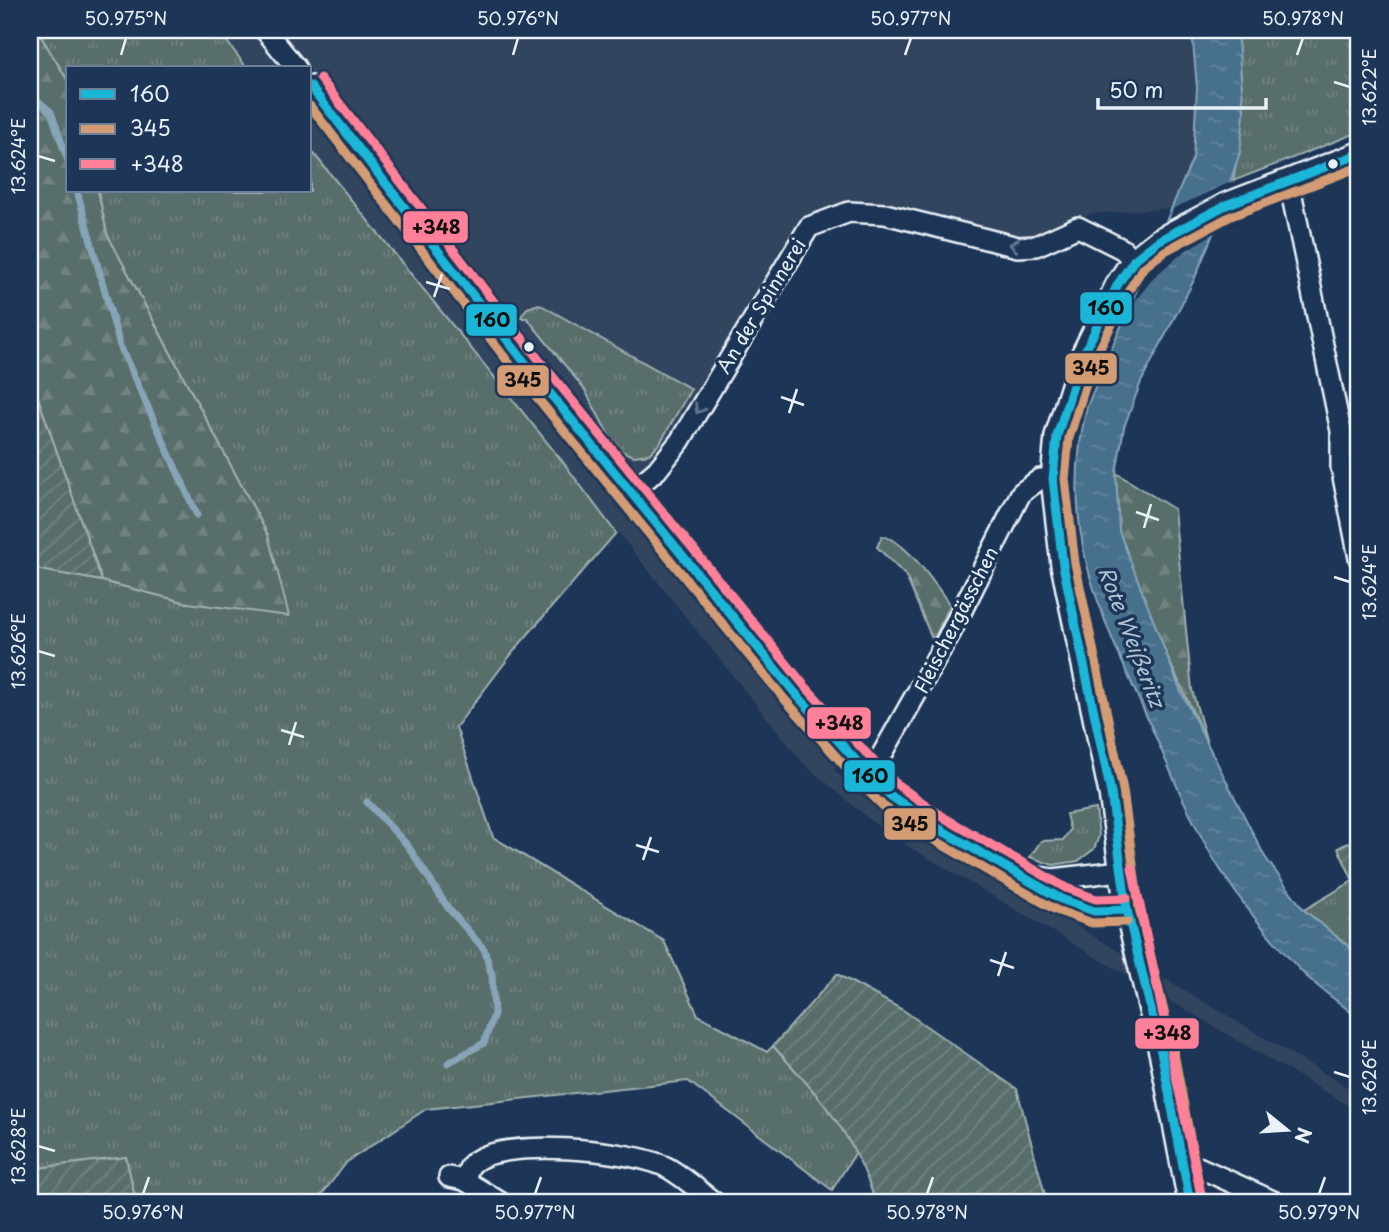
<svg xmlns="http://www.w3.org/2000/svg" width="1389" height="1232" viewBox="0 0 1389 1232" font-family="'Playpen Sans',sans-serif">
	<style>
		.built { fill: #32445e }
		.grass { fill: url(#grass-tufts); stroke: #a0b0b1; stroke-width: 2 }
		.forest { fill: url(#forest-firs); stroke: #a0b0b1; stroke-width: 2 }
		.garden { fill: url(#garden-furrows); stroke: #a0b0b1; stroke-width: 2 }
		.water { fill: url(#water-ripples); stroke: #87a4b8; stroke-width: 2 }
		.pier { fill: #1d3557 }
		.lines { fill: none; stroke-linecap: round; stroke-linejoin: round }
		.stream { stroke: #87a4b8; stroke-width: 7 }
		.minor-casing { stroke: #e8f1f8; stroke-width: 24 }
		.tertiary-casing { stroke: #e8f1f8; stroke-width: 28 }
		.minor { stroke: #1d3557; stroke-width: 19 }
		.tertiary { stroke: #1d3557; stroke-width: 23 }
		.bus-1-casing { stroke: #1d3557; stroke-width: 14 }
		.bus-2-casing { stroke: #1d3557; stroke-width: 14 }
		.bus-3-casing { stroke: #1d3557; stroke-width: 14 }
		.bus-1 { stroke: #1ab6d8; stroke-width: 9 }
		.bus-2 { stroke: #d39c74; stroke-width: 9 }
		.bus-3 { stroke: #ff8098; stroke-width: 9 }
		.oneway { stroke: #64778f }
		.ticks { fill: none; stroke: #e8f1f8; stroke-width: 2.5 }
		.bus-dot { fill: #e8f1f8; stroke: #1d3557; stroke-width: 2.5 }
		.labels { text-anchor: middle; stroke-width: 7; stroke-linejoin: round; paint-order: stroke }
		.street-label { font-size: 19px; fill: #e8f1f8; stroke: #1d3557 }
		.water-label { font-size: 21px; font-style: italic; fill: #afc4d3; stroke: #1d3557 }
		.line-badge { stroke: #1d3557; stroke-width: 2.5 }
		.pale-badge-label { font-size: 19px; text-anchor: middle; font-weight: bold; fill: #111 }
		.neatline { fill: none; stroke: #e8f1f8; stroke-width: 2.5 }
		.ticks-label { font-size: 18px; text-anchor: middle; fill: #e8f1f8 }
	</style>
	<defs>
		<pattern id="grass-tufts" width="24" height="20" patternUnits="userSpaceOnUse" patternTransform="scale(1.75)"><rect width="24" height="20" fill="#586e6a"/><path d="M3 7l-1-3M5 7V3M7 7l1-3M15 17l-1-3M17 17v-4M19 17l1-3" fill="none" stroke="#708380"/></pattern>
		<pattern id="forest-firs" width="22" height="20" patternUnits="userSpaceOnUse" patternTransform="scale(1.75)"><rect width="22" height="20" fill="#586e6a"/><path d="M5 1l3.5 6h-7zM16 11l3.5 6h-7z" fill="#708380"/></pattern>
		<pattern id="garden-furrows" width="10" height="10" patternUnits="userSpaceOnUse" patternTransform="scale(1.75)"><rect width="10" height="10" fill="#586e6a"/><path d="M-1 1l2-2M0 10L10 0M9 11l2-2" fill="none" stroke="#708380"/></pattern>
		<pattern id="water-ripples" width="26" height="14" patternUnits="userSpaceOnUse" patternTransform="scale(1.75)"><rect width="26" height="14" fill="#46708d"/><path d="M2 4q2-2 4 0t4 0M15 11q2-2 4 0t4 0" fill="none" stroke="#61859e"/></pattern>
	</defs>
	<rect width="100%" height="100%" fill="#1d3557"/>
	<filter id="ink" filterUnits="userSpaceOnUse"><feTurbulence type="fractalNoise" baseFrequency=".0143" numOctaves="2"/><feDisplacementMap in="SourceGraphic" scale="14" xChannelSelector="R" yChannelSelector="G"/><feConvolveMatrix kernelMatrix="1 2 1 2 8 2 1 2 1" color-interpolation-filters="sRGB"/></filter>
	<g filter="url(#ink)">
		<path class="built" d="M218,30H1192L1197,88L1193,158L1174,208L1090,214L1015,251L818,209L628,507L843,762L834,770L844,779L892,816L1359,1094V1112L911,848L875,824L804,764L310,149V68H247Z"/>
		<path class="grass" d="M37,30H218L247,68H68V81Z
			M1237,30H1359V132L1233,181L1244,114Z
			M310,149L563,462L616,533L517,647L456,727L493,837L664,941L698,1015L767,1052L773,1046C804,1079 835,1111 856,1152L832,1190L688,1081L426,1109L347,1162L316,1202H136L126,1157L30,1169V568L102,581L188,603L268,535L107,234L98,191H310Z
			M539,304L691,389L660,443L649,454L634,456L616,449L585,390L527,318H520L527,308Z
			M1096,809L1099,836L1094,849L1078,861L1053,865L1030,857L1041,841L1063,840L1070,830L1066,814Z
			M1353,881L1359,894V955L1304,910Z"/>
		<path class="forest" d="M30,30H37L68,81V191H98L107,234L268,535L289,616L188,603L102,581L37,395L30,381Z
			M1116,473L1174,509L1192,690L1207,743L1155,630L1119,531Z
			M882,536C907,541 935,584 950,605L933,641L906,576L877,547Z"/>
		<path class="garden" d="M30,381L37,395L102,581L30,568Z
			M1359,837V894L1338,848Z
			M837,974L903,1010L1017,1089L1047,1202H875C857,1138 818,1094 773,1046Z
			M126,1157L136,1202H30V1169Z"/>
		<path class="water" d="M1192,30H1237L1244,114L1240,152L1213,234L1194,280L1141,382L1124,427L1116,473L1119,531L1181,692L1265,857L1304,910L1359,955V1019C1341,1003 1319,989 1302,972C1264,932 1226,884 1201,836C1180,797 1164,755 1146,715C1097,607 1058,528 1087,406L1193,158L1197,88Z"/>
		<path class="pier" d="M1233,181L1213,234L1185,251L1155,276L1132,305L1174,208Z"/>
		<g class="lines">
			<path class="stream" d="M30,94L51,112L68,161
				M77,191L120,346L197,515
				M367,802L408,846L448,908L484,949L492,975L494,1014L484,1043L448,1063"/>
			<defs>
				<path id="minor" d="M265,30L296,68
					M310,86L526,364L696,573L795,693L870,776L891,796L936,827L1061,899L1094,911L1127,910
					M1289,182L1341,431V467L1359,558
					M631,492L657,470L680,441L809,227L849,212L885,214L1018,247L1036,246L1078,227L1122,249L1134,260
					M870,776L951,632L1021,493L1040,479H1053
					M1027,875L1053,879L1120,871
					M1184,1168L1198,1167L1275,1202
					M449,1177L464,1180L500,1202
					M464,1180C466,1176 468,1169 471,1165C497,1136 633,1150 666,1167C683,1176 699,1191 714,1202"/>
				<path id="tertiary" d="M1190,1202L1162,1056L1127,910L1111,793L1063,565L1053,479L1057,436L1082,357L1118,284L1134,260L1158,241L1226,205L1359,154"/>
			</defs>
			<use href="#minor" class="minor-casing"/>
			<use href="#tertiary" class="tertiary-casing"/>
			<use href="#minor" class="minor"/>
			<use href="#tertiary" class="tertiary"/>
			<defs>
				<path id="bus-1" d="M310,86L526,364L795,693L870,776L891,796L936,827L1061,899L1094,911L1127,910
					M1190,1202L1162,1056L1127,910L1111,793L1063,565L1053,479L1057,436L1082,357L1118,284L1134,260L1158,241L1226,205L1359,154"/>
				<path id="bus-2" d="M310,106L516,372L786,701L862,785L883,806L929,837L1056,910L1092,923L1127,922
					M1202,1200L1174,1053L1139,908L1123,790L1075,563L1065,479L1069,438L1093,362L1129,290L1143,268L1165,251L1231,216L1359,167"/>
				<path id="bus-3" d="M320,78L536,356L804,685L879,767L899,786L943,817L1066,888L1096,899L1127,898
					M1132,868L1202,1199"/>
			</defs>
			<use href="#bus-1" class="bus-1-casing"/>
			<use href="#bus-2" class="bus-2-casing"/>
			<use href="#bus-3" class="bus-3-casing"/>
			<use href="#bus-1" class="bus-1"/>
			<use href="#bus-2" class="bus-2"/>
			<use href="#bus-3" class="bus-3"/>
		</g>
		<defs><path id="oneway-chevron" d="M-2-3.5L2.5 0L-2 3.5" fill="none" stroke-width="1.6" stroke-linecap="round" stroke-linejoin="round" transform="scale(1.75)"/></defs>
		<g class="oneway">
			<use href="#oneway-chevron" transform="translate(1014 245) rotate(-172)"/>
			<use href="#oneway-chevron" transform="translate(699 409) rotate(121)"/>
		</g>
	</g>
	<path class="ticks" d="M121,55L126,38M513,55L518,38M905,55L911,38M1297,55L1303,38M1334,82L1350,87M38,156L55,161M426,282L450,289M434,297L442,274M781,397L804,405M789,413L797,389M1136,512L1159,520M1144,528L1151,504M1334,577L1350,582M38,651L55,656M281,730L304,737M289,745L296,722M636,845L659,852M643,860L651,837M990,960L1014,968M998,976L1006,952M1334,1072L1350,1077M38,1146L55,1151M143,1194L149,1177M535,1194L541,1177M927,1194L933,1177M1319,1194L1325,1177"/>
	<g class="bus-dot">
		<circle cx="1333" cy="164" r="6"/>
		<circle cx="529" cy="347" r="6"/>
	</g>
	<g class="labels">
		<g class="street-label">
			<text transform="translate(761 306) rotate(-59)" y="7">An der Spinnerei</text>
			<text transform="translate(956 620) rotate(-63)" y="7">Fleischergässchen</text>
		</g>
		<g class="water-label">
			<text transform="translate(1131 637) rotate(69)" y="7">Rote Weißeritz</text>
		</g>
	</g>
	<g class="line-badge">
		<rect x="402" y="210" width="67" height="34" rx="7" fill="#ff8098"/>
		<rect x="1079" y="291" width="54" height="34" rx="7" fill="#1ab6d8"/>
		<rect x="465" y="303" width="53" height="34" rx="7" fill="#1ab6d8"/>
		<rect x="1064" y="352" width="54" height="33" rx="7" fill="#d39c74"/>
		<rect x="496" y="364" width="54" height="33" rx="7" fill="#d39c74"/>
		<rect x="806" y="706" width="66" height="34" rx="7" fill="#ff8098"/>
		<rect x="843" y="759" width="53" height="34" rx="7" fill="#1ab6d8"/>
		<rect x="883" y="807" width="54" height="34" rx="7" fill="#d39c74"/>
		<rect x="1134" y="1017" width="66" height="33" rx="7" fill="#ff8098"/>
	</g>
	<g class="pale-badge-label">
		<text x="436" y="234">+348</text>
		<text x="1106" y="315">160</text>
		<text x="492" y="327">160</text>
		<text x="1091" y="375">345</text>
		<text x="523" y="387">345</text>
		<text x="839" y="730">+348</text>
		<text x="870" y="783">160</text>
		<text x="910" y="831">345</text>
		<text x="1167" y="1040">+348</text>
	</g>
	<rect width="1389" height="1232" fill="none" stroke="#1d3557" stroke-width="77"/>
	<rect x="66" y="66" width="245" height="126" fill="#1d3557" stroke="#6e8097" stroke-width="2"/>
	<rect x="80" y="89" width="35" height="10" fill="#1ab6d8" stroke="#6e8097" stroke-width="2"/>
	<text x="130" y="102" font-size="21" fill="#e8f1f8">160</text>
	<rect x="80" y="124" width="35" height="10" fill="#d39c74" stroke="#6e8097" stroke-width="2"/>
	<text x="130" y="136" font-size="21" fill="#e8f1f8">345</text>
	<rect x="80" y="159" width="35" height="10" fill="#ff8098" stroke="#6e8097" stroke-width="2"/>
	<text x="130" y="172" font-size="21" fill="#e8f1f8">+348</text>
	<g transform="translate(1287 1130) rotate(108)" stroke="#1d3557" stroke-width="5" paint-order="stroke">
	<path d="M0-5L12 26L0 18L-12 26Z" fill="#e8f1f8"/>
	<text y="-10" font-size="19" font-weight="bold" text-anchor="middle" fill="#e8f1f8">N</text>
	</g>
	<path d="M1098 98v10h168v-10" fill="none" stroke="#e8f1f8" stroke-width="3.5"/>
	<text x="1109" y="98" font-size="21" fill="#e8f1f8" stroke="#1d3557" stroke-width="5" paint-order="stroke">50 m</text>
	<rect x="38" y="38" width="1312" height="1156" class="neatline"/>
	<g class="ticks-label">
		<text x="126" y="25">50.975°N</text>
		<text x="518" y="25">50.976°N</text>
		<text x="911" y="25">50.977°N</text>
		<text x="1303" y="25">50.978°N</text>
		<text transform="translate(1370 87) rotate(-90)" y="6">13.622°E</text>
		<text transform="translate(19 156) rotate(-90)" y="6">13.624°E</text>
		<text transform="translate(1370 582) rotate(-90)" y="6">13.624°E</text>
		<text transform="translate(19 651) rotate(-90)" y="6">13.626°E</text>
		<text transform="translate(1370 1077) rotate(-90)" y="6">13.626°E</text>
		<text transform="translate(19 1146) rotate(-90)" y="6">13.628°E</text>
		<text x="143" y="1219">50.976°N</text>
		<text x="535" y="1219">50.977°N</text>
		<text x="927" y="1219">50.978°N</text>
		<text x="1319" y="1219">50.979°N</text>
	</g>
</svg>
